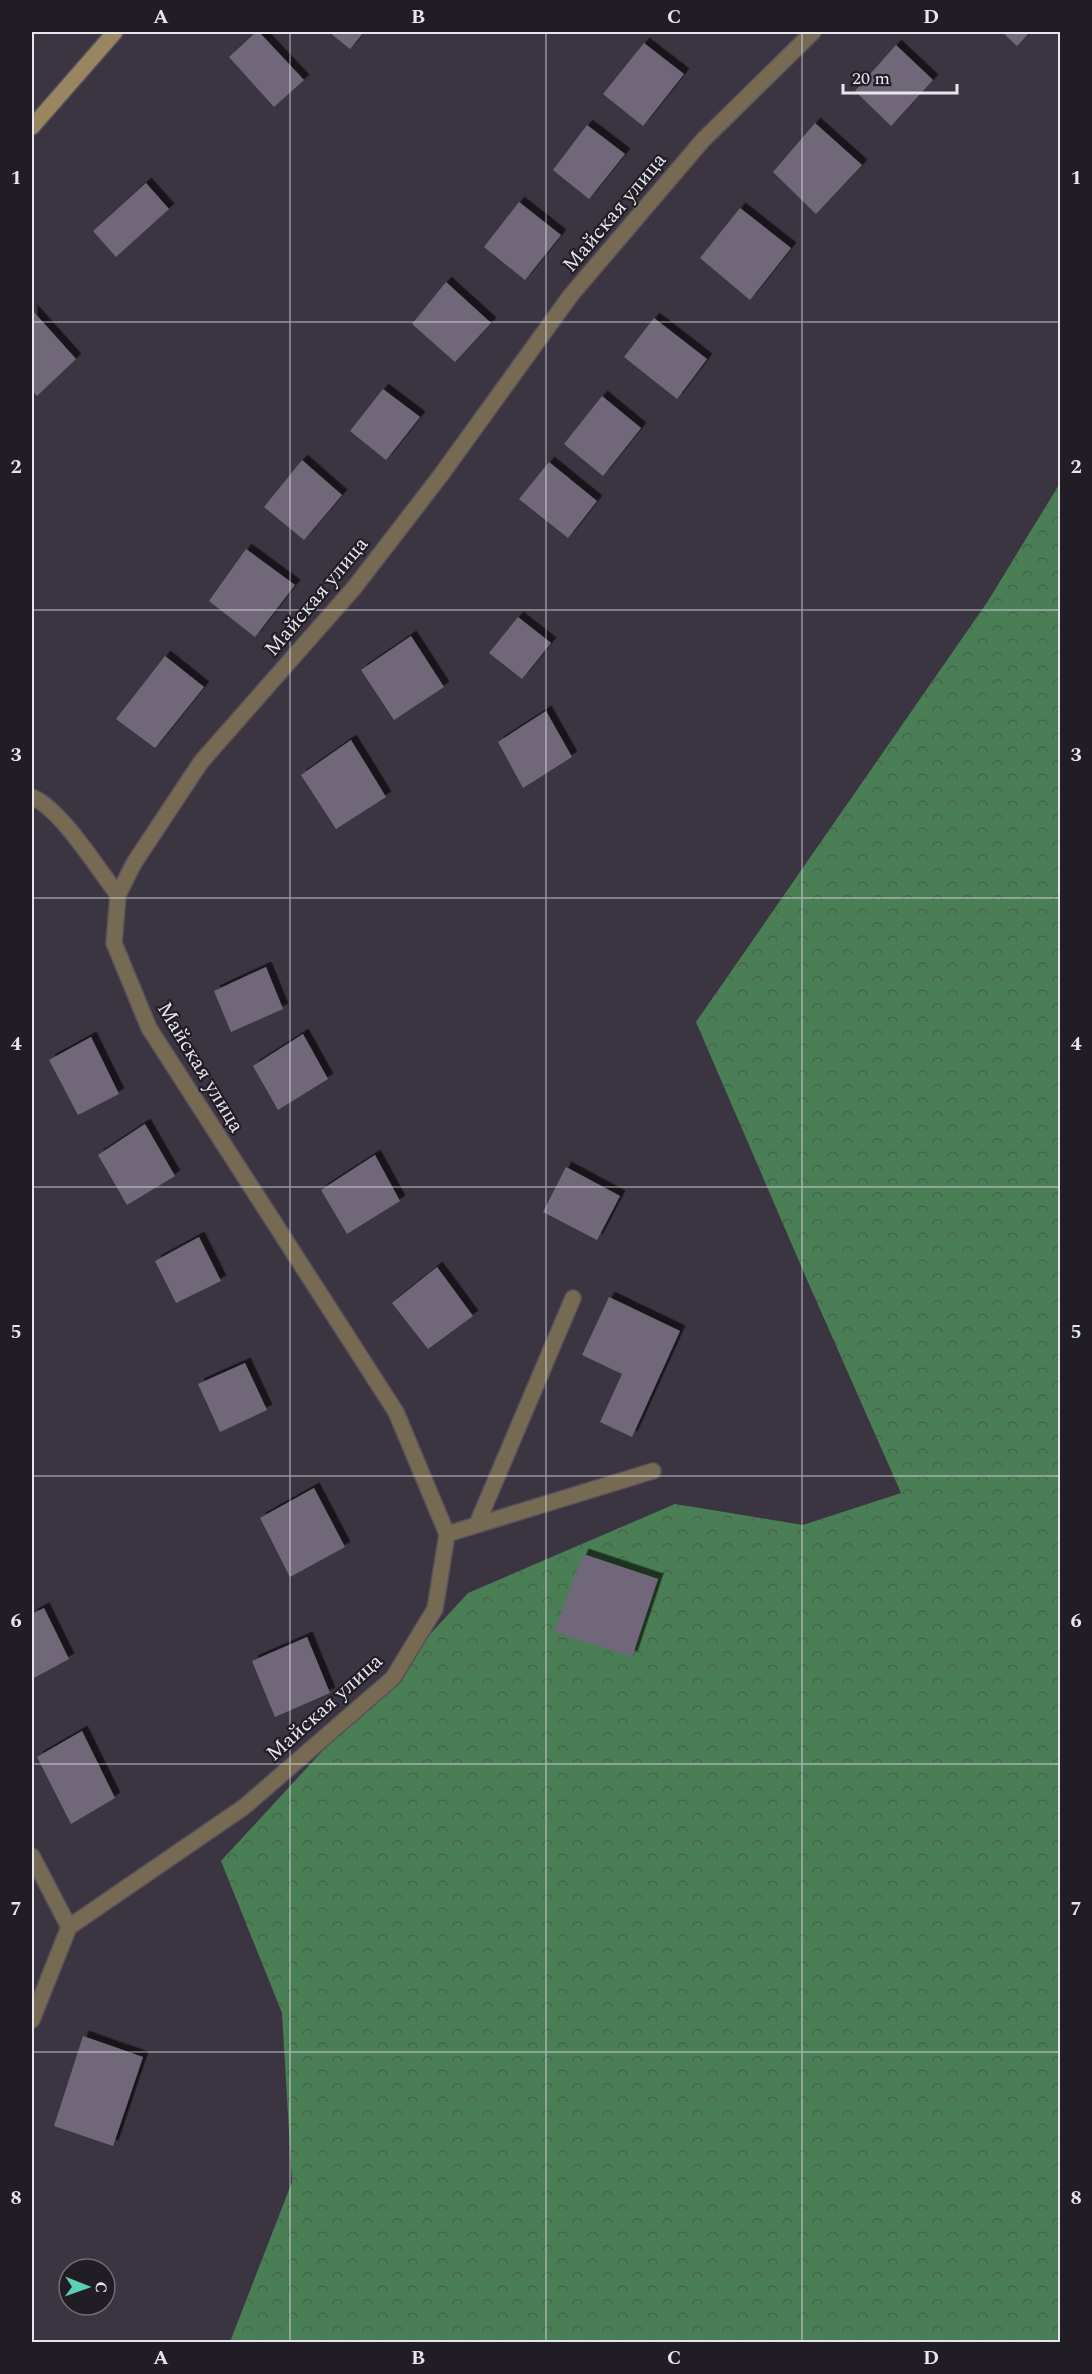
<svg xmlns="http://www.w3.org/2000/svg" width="1092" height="2374" viewBox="0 0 1092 2374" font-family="Spectral,serif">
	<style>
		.forest { fill: url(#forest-crowns) }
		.building { fill: #6f6878; filter: url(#shadow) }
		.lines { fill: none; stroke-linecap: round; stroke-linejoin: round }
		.lane-casing { stroke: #57515d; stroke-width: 18 }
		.street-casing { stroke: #57515d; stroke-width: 18 }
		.secondary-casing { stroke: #57515d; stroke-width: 18 }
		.lane { stroke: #776a52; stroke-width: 15 }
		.street { stroke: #776a52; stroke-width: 15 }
		.secondary { stroke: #99855f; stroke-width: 15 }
		.grid { fill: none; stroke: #e8e5ed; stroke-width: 1.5; stroke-opacity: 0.55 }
		.labels { text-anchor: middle; stroke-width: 4.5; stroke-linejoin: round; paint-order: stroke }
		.street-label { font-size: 21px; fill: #e8e5ed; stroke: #201e24 }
		.neatline { fill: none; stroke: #e8e5ed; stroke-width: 2 }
		.grid-label { font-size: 20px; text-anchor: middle; font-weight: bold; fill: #e8e5ed }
	</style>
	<defs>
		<pattern id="forest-crowns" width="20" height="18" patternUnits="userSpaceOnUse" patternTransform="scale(1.5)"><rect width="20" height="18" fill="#4a7e54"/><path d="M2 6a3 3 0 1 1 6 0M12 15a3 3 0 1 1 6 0" fill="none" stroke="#48644e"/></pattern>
		<filter id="shadow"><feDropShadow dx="5.5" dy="-5.5" stdDeviation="0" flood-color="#0009"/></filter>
	</defs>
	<rect width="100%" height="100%" fill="#3b3542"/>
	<path class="forest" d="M1060,483V2342H230L292,2182L282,2013L221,1861L468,1593L675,1504L803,1525L901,1493L808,1282L696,1022L988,601Z"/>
	<path class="building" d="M256,32H259L304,80L274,107L229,57Z
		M329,32H364L350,49Z
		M1002,32H1030L1017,46Z
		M644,43L684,74L643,126L603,94Z
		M896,45L933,80L891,126L855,91Z
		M815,123L862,165L816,214L773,172Z
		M587,125L625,154L589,199L553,170Z
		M146,183L169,209L116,257L93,231Z
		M519,202L561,235L525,280L484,247Z
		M740,208L791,248L750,300L700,258Z
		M446,282L491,323L455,362L412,324Z
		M32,310L76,359L37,396L32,390Z
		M654,318L707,359L677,399L624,357Z
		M383,389L420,417L386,460L350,431Z
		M602,396L641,428L603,476L564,444Z
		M302,460L342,495L304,540L264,507Z
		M549,462L597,501L568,538L519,499Z
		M246,549L295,585L255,637L209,601Z
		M518,617L551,643L522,679L489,653Z
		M411,636L444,687L394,720L361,670Z
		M165,656L204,687L155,748L116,719Z
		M546,711L572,757L523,788L498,742Z
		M351,740L386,797L336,829L301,775Z
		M266,967L283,1009L231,1032L214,991Z
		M303,1034L328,1079L278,1110L253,1066Z
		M91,1037L119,1094L78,1115L49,1060Z
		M145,1124L175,1176L127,1205L98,1155Z
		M375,1155L400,1201L347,1234L321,1190Z
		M566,1167L620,1196L597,1240L543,1212Z
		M199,1237L221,1281L176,1303L155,1261Z
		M437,1267L473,1316L428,1349L392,1303Z
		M609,1297L680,1331L632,1437L600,1422L622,1374L582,1355Z
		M245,1363L267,1410L220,1432L198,1384Z
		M314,1488L345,1547L290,1577L260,1518Z
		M583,1554L658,1579L632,1657L554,1632Z
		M44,1608L69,1659L32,1679V1614Z
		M307,1637L330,1693L275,1717L252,1661Z
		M82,1731L115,1798L71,1824L37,1757Z
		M83,2036L143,2057L113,2146L54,2126Z"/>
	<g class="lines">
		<defs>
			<path id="lane" d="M477,1524L573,1298
				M447,1534L653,1471"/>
			<path id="street" d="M32,797C61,809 98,869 118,895
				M32,1856L69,1927
				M69,1927L244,1807L393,1678L435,1609L447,1534L396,1412L149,1028L114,943L118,895L134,863L201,762L354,588L441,475L571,295L703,140L813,32
				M32,2020L69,1927"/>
			<path id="secondary" d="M32,127L115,32"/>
		</defs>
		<use href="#lane" class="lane-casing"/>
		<use href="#street" class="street-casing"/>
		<use href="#secondary" class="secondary-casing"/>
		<use href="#lane" class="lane"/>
		<use href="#street" class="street"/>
		<use href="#secondary" class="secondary"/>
	</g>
	<path class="grid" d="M290,32V2342M546,32V2342M802,32V2342M32,322H1060M32,610H1060M32,898H1060M32,1187H1060M32,1476H1060M32,1764H1060M32,2052H1060"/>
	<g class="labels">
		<g class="street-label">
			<text transform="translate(614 212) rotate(-50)" y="7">Майская улица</text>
			<text transform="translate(316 596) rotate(-50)" y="7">Майская улица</text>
			<text transform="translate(201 1067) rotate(59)" y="7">Майская улица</text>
			<text transform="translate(324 1707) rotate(-42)" y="7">Майская улица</text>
		</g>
	</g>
	<rect width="1092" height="2374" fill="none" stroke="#201e24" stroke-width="66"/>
	<g transform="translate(87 2287) rotate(91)"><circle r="28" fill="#201e24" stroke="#706e74" stroke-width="1.5"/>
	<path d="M0-4.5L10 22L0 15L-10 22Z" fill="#5dceb8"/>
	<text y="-9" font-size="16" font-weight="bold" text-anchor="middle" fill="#e8e5ed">С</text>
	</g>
	<path d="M843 84v9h114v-9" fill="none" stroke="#e8e5ed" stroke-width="3"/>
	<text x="852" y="84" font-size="18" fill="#e8e5ed" stroke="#201e24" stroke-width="4.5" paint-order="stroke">20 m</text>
	<rect x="33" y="33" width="1026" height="2308" class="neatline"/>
	<g class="grid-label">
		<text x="161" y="23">A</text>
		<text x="418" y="23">B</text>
		<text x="674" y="23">C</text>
		<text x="931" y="23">D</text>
		<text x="16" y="184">1</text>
		<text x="1076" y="184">1</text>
		<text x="16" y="473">2</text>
		<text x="1076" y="473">2</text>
		<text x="16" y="761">3</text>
		<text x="1076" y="761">3</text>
		<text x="16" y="1050">4</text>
		<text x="1076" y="1050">4</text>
		<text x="16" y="1338">5</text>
		<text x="1076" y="1338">5</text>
		<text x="16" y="1627">6</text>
		<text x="1076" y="1627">6</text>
		<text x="16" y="1915">7</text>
		<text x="1076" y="1915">7</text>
		<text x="16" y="2204">8</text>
		<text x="1076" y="2204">8</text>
		<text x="161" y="2364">A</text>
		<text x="418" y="2364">B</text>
		<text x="674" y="2364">C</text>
		<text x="931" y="2364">D</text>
	</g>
</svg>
